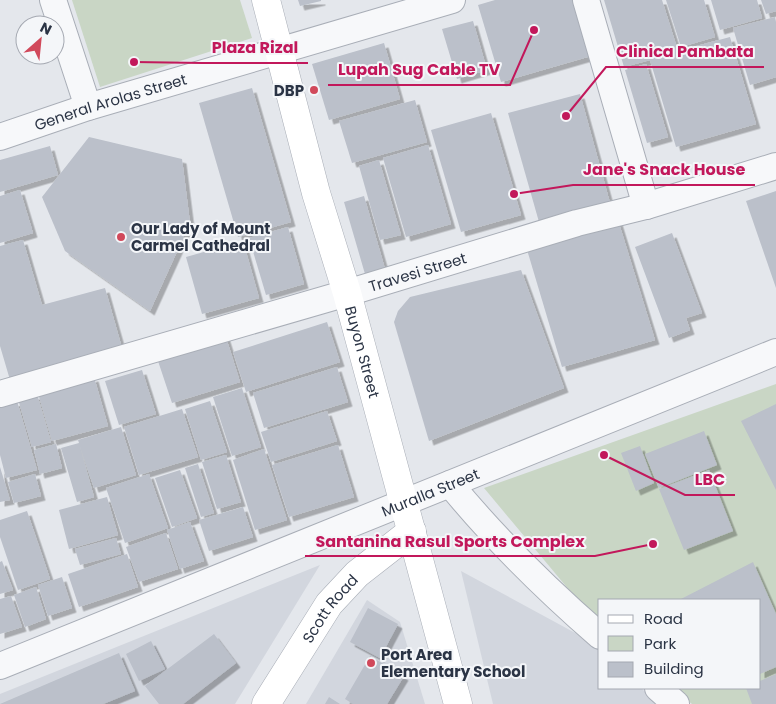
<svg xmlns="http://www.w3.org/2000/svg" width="776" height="704" viewBox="0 0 776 704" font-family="Poppins,sans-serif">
<defs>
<filter id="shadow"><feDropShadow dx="4.5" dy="4.5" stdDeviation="0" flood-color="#0004"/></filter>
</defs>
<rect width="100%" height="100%" fill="#e4e7ec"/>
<!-- built -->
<g fill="#d2d6de">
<path d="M 320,565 L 235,704 L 0,704 L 0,694 Z"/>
<path d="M 461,571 L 590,641 L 600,649 L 600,688 L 641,688 L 658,704 L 493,704 Z"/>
<path d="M 367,600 L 400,622 L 425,704 L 306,704 Z"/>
</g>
<!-- green -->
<g fill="#c9d6c5">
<path d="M 72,0 L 240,0 L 252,38 L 100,87 Z"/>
<path d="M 776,384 L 776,704 L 692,704 L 672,688 L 760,688 L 760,600 L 600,600 L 600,627 L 484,488 Z"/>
</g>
<!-- building -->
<g fill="#bbc0ca" filter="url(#shadow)">
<path d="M 298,0 L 321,0 L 321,1 L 300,6 Z"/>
<path d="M 495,0 L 574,0 L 591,56 L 501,82 L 478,5 Z"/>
<path d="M 604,0 L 662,0 L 678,51 L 730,37 L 756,124 L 676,147 L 650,60 L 624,67 Z"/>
<path d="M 666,0 L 704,0 L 715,37 L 681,47 Z"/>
<path d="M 711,0 L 757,0 L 762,18 L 720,30 Z"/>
<path d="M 761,0 L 776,0 L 776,11 L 766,14 Z"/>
<path d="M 775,17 L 776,22 L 776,77 L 750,85 L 733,28 Z"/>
<path d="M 473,21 L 487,70 L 457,79 L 442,29 Z"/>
<path d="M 384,43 L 400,99 L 329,120 L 312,64 Z"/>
<path d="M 646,64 L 668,137 L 647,143 L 625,70 Z"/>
<path d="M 252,88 L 291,222 L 238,237 L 199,103 Z"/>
<path d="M 580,94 L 610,203 L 539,222 L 508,113 Z"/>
<path d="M 415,100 L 427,142 L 352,163 L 339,121 Z"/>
<path d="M 491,113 L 521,215 L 461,232 L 431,130 Z"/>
<path d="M 89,137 L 182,159 L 190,223 L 150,311 L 65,251 L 42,197 Z"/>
<path d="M 428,145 L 451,224 L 406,237 L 383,158 Z"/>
<path d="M 50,146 L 58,175 L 0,192 L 0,160 Z"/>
<path d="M 379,160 L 401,235 L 380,240 L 359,166 Z"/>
<path d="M 20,190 L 33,233 L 0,243 L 0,196 Z"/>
<path d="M 776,191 L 776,288 L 746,201 Z"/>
<path d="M 364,196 L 385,269 L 365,274 L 344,202 Z"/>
<path d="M 617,217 L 655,340 L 562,367 L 525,243 Z"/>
<path d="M 288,227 L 304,284 L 266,295 L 249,238 Z"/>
<path d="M 672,233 L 702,313 L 686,318 L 690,330 L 669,338 L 635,247 Z"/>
<path d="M 23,240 L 42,305 L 105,288 L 122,348 L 10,380 L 0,346 L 0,246 Z"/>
<path d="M 243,241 L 259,298 L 202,314 L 186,257 Z"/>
<path d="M 521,270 L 564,388 L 429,441 L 394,322 L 398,311 L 410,297 Z"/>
<path d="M 327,322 L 340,362 L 246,392 L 233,352 Z"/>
<path d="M 224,331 L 240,382 L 172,403 L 155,352 Z"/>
<path d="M 337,367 L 348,402 L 264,428 L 253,393 Z"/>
<path d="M 142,370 L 156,414 L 119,425 L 105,381 Z"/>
<path d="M 94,377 L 108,426 L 52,441 L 38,393 Z"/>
<path d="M 242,388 L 261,447 L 232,456 L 213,397 Z"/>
<path d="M 37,394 L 51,442 L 32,447 L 18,399 Z"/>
<path d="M 17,401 L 37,470 L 6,478 L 0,455 L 0,405 Z"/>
<path d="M 210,401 L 227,452 L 201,460 L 185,409 Z"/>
<path d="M 776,404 L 776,490 L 741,421 Z"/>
<path d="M 182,409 L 198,457 L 139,475 L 124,427 Z"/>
<path d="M 327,411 L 337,441 L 271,462 L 261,432 Z"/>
<path d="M 121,427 L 136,475 L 94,488 L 80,447 L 94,497 L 77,502 L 61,448 L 79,443 L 78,440 Z"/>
<path d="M 704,431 L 717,465 L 659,488 L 645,454 Z"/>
<path d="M 56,444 L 62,468 L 40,474 L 34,450 Z"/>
<path d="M 338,445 L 354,497 L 289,517 L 272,465 Z"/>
<path d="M 640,446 L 654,483 L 636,491 L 621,453 Z"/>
<path d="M 264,449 L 287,520 L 255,530 L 233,460 Z"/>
<path d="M 226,455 L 241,502 L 217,509 L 202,462 Z"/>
<path d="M 198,464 L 214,513 L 201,517 L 185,468 Z"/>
<path d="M 0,467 L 10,500 L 0,502 Z"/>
<path d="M 180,470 L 197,518 L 172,527 L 155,478 Z"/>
<path d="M 709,470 L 733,531 L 684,550 L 659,489 Z"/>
<path d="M 35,474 L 41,496 L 14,503 L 8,482 Z"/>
<path d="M 149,474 L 168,528 L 125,543 L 106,488 Z"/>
<path d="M 107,497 L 118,535 L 69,549 L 59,510 Z"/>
<path d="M 243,507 L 253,537 L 209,551 L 199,520 Z"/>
<path d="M 27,511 L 50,579 L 18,590 L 0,537 L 0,520 Z"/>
<path d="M 190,522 L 204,561 L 180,569 L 167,530 Z"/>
<path d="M 166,533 L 178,569 L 139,582 L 126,547 Z"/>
<path d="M 116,538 L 121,554 L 80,565 L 75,549 Z"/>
<path d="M 127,554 L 138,587 L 79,607 L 68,574 Z"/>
<path d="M 2,561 L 13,590 L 0,594 L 0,562 Z"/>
<path d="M 753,562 L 776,614 L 776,667 L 760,674 L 760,600 L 679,600 Z"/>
<path d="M 62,577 L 72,608 L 48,616 L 38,585 Z"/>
<path d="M 36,587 L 46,619 L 25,627 L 14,595 Z"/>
<path d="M 11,596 L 22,627 L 0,634 L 0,599 Z"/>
<path d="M 368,608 L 398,624 L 380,658 L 350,642 Z"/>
<path d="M 214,634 L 236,663 L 183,704 L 159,704 L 145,686 Z"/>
<path d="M 151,641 L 165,669 L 139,681 L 126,654 Z"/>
<path d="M 119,653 L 135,691 L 103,704 L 0,704 Z"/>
<path d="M 370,656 L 404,676 L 387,704 L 353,704 L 345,699 Z"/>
<path d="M 776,674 L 776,704 L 752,704 L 746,688 L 760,688 L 760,681 Z"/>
<path d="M 329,697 L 340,704 L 325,704 Z"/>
</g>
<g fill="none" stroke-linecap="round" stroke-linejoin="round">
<defs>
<g id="street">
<path d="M 53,0 L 88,107"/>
<path d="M 586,0 L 646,206"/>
<path id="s1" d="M 0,137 L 88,107 L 452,0"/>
<path id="s2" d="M 0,394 L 347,293 L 577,223 L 646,206 L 776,166"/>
<path d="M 450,484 C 495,539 546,589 600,636"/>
<path id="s3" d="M 0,666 L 776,352"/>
<path d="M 658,688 L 676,704"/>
</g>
<g id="secondary">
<path id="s4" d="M 266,0 L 316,193 L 347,293 L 458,704"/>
<path id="s5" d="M 266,704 L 329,604 L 357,574 L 412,531"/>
</g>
</defs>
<!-- street casing -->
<use href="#street" stroke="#a9aeb7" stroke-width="28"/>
<!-- secondary casing -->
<use href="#secondary" stroke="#a9aeb7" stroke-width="29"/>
<!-- street -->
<use href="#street" stroke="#f7f8fa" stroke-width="26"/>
<!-- secondary -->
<use href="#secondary" stroke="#fff" stroke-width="28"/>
</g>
<!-- markers -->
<g fill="#d1495b" stroke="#f4f6f9" stroke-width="2">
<circle cx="314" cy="90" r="5"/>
<circle cx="121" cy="237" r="5"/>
<circle cx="371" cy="663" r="5"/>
</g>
<g text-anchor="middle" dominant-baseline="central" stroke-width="4" stroke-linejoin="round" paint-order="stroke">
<!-- poi labels -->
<g font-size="15" font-weight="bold" fill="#2b3445" stroke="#f4f6f9" text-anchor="start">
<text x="304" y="90" text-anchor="end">DBP</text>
<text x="131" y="228">Our Lady of Mount<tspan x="131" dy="17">Carmel Cathedral</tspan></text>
<text x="381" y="654">Port Area<tspan x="381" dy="17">Elementary School</tspan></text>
</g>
<!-- street labels -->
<g font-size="15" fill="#2b3445" stroke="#f4f6f9">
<text stroke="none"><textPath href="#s1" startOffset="116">General Arolas Street</textPath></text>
<text stroke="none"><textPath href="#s2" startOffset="435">Travesi Street</textPath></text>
<text stroke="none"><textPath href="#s4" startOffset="365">Buyon Street</textPath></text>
<text stroke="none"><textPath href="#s3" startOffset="464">Muralla Street</textPath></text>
<text stroke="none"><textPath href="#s5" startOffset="115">Scott Road</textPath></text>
</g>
</g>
<!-- callouts -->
<path fill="none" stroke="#c2185b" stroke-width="2" d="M134 62L202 63H308M566 116L606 67H764M534 30L510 85H328M514 194L573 185H755M604 455L685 495H735M653 544L595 556H305"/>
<g fill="#c2185b" stroke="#f4f6f9" stroke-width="2">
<circle cx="134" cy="62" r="5"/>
<circle cx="566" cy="116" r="5"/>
<circle cx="534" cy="30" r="5"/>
<circle cx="514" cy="194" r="5"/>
<circle cx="604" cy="455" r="5"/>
<circle cx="653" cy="544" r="5"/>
</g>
<g font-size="16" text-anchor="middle" font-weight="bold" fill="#c2185b" stroke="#f4f6f9" stroke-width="4" stroke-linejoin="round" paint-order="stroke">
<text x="255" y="53">Plaza Rizal</text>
<text x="685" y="57">Clinica Pambata</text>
<text x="419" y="75">Lupah Sug Cable TV</text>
<text x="664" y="175">Jane's Snack House</text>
<text x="710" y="485">LBC</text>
<text x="450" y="547">Santanina Rasul Sports Complex</text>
</g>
<!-- legend -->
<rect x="598" y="599" width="162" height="90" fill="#f4f6f9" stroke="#a4a8b1"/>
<rect x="608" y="615" width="25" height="8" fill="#ffffff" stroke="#a4a8b1"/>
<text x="644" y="624" font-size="15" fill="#2b3445">Road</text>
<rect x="608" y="636" width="25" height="15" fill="#c9d6c5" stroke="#a4a8b1"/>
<text x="644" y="649" font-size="15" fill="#2b3445">Park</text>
<rect x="608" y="662" width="25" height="15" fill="#bbc0ca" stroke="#a4a8b1"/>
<text x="644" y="674" font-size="15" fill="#2b3445">Building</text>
<!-- north arrow -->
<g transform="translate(40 40) rotate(27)"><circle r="24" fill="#f4f6f9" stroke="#a4a8b1"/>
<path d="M0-4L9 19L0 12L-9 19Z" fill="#d1495b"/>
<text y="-8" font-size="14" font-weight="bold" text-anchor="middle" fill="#2b3445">N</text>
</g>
</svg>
